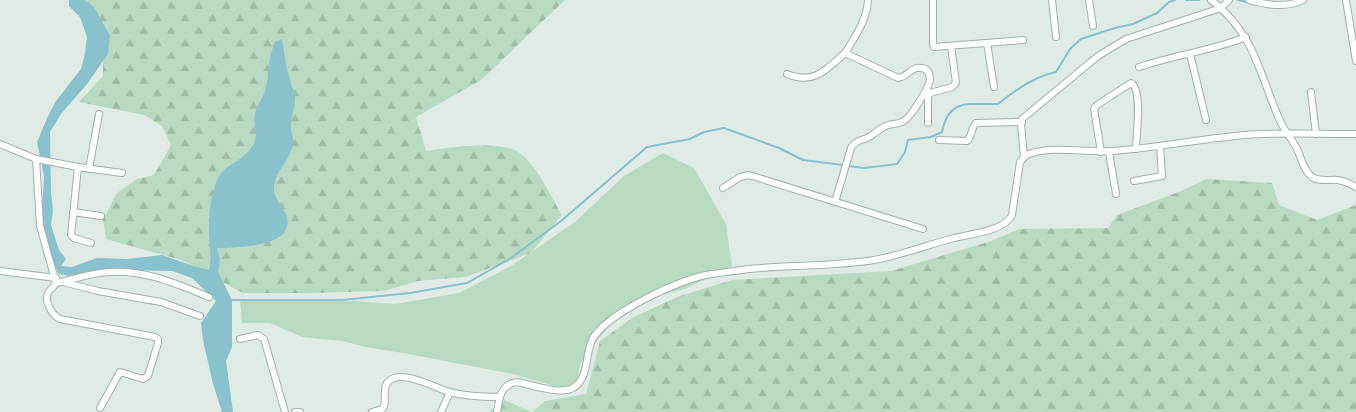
<svg xmlns="http://www.w3.org/2000/svg" width="1356" height="412" viewBox="0 0 1356 412" font-family="Karla,sans-serif">
<defs>
<pattern id="forest-firs" width="22" height="20" patternUnits="userSpaceOnUse" patternTransform="scale(1.25)"><rect width="22" height="20" fill="#b9dac2"/><path d="M5 1l3.5 6h-7zM16 11l3.5 6h-7z" fill="#9fbca7"/></pattern>
</defs>
<rect width="100%" height="100%" fill="#dfeae5"/>
<!-- green -->
<path fill="#b9dac2" d="M 663,153 L 694,168 L 726,224 L 732,266 L 685,289 L 631,303 L 598,339 L 580,364 L 576,392 L 513,374 L 403,353 L 365,347 L 343,341 L 302,337 L 270,323 L 242,323 L 240,300 L 342,300 L 395,304 L 459,293 L 511,266 L 575,222 L 624,176 Z"/>
<!-- forest -->
<g fill="url(#forest-firs)">
<path d="M 82,0 L 565,0 L 481,80 L 416,117 L 426,151 C 448,148 503,139 521,154 C 539,169 550,195 562,215 L 531,253 L 465,277 L 418,281 L 384,291 L 311,293 L 243,293 L 181,260 L 106,239 L 103,220 L 117,193 L 137,179 L 154,175 L 171,145 L 162,126 L 144,115 L 79,102 L 103,76 L 103,56 Z"/>
<path d="M 1206,179 L 1272,183 L 1279,205 L 1317,220 L 1356,205 L 1356,412 L 489,412 L 504,400 L 532,412 L 545,401 L 586,394 L 600,341 L 632,318 L 677,297 L 732,280 L 891,271 L 991,241 L 1019,229 L 1108,228 L 1117,215 L 1181,191 Z"/>
</g>
<!-- water -->
<path fill="#89c1cc" d="M 69,0 L 84,0 L 94,7 L 110,36 L 108,54 L 87,84 L 61,114 L 50,132 L 51,193 L 53,211 L 51,225 L 59,250 L 66,259 L 61,266 L 72,267 L 97,258 L 127,259 L 162,255 L 193,266 L 209,270 C 212,257 210,248 209,236 C 209,222 209,207 213,194 C 215,188 216,180 219,176 C 228,163 245,160 253,145 C 259,134 254,129 254,119 C 255,107 264,98 266,87 C 270,70 267,61 275,42 L 282,39 C 284,53 286,67 290,80 C 291,85 294,90 295,95 C 296,106 290,118 291,129 C 292,135 295,141 292,148 C 288,162 274,173 274,189 C 274,204 295,214 285,231 C 276,247 232,248 217,248 L 220,260 L 218,272 L 232,300 L 232,347 L 226,361 L 233,412 L 222,412 L 213,384 L 203,340 L 201,323 L 216,301 L 192,278 L 172,271 L 116,270 L 85,272 L 74,277 L 59,274 L 52,261 L 44,234 L 42,213 L 44,176 L 37,142 L 48,116 L 56,101 L 81,69 L 85,53 L 87,37 L 80,17 L 69,6 Z"/>
<g fill="none" stroke-linecap="round" stroke-linejoin="round">
<!-- stream -->
<g stroke="#89c1cc" stroke-width="2">
<path d="M 1186,0 L 1199,0"/>
<path d="M 1238,0 L 1248,2"/>
<path d="M 848,166 L 864,168 L 897,164 L 905,152 L 908,140 L 931,137 L 942,132 C 949,97 970,105 998,104 C 1015,90 1035,76 1056,72 L 1070,49 L 1081,39 L 1115,28 L 1133,24 L 1157,13 L 1169,2 L 1175,0"/>
<path d="M 232,300 L 342,300 L 410,293 L 467,283 L 511,258 L 561,221 L 647,147 L 690,139 L 704,132 L 724,128 L 779,148 L 803,160 L 843,165"/>
</g>
<defs>
<g id="street">
<path d="M 933,0 L 933,45 L 934,47 L 1023,40"/>
<path d="M 1052,0 L 1056,37"/>
<path d="M 1089,0 L 1093,26"/>
<path d="M 1211,0 C 1255,34 1259,73 1280,121 C 1284,130 1291,138 1296,147 C 1301,156 1303,170 1312,177 C 1319,182 1330,179 1338,180 C 1345,181 1350,184 1356,187"/>
<path d="M 1249,0 C 1266,5 1287,8 1303,0"/>
<path d="M 1346,0 L 1356,61"/>
<path d="M 987,43 L 994,87"/>
<path d="M 1190,54 L 1206,120"/>
<path d="M 1139,67 C 1174,55 1211,51 1246,37"/>
<path d="M 787,74 C 814,85 826,70 845,53"/>
<path d="M 1311,92 L 1316,134"/>
<path d="M 928,123 L 928,96 L 930,93 L 952,87 L 956,83 L 951,46"/>
<path d="M 939,140 L 967,141 C 972,137 971,128 976,123 L 1022,122"/>
<path d="M 0,144 L 36,159 L 40,226 L 56,283 C 54,287 50,289 48,293 C 44,302 52,315 60,319 L 155,337 L 158,339 L 158,343 L 148,376 L 143,379 L 120,372 L 100,408"/>
<path d="M 1101,152 L 1094,109 L 1097,105 L 1131,83 C 1143,90 1136,135 1136,149"/>
<path d="M 1109,152 L 1116,194"/>
<path d="M 1024,157 L 1021,124 L 1022,119 L 1098,56 L 1126,39 L 1221,8 L 1229,0"/>
<path d="M 36,159 L 78,167 L 122,173"/>
<path d="M 78,167 L 71,235 L 74,238 L 91,243"/>
<path d="M 89,169 L 99,114"/>
<path d="M 1134,181 L 1162,176 L 1160,146"/>
<path d="M 723,188 L 740,177 L 749,175 L 923,229"/>
<path d="M 835,202 L 851,148 C 856,140 860,141 867,138 C 873,135 878,130 884,127 C 889,123 896,125 902,122 C 911,118 928,89 930,80 C 930,74 928,69 922,68 C 911,66 908,77 898,78 L 845,53 C 855,37 867,20 868,0"/>
<path d="M 73,212 L 101,216"/>
<path d="M 0,271 L 56,278"/>
<path d="M 63,282 L 98,291 L 161,302 L 200,316"/>
<path d="M 56,283 C 74,279 91,273 109,272 C 144,269 177,284 209,297"/>
<path d="M 240,339 L 258,335 L 264,339 L 285,412"/>
<path d="M 295,412 L 300,412"/>
<path d="M 372,412 L 382,409 L 384,406 C 386,399 383,389 387,383 C 399,367 435,388 449,392 C 465,396 482,397 499,397"/>
<path d="M 441,412 L 450,392"/>
<path d="M 497,412 C 499,398 501,384 517,382 C 532,385 560,395 573,388 C 589,379 585,355 592,340 C 605,314 683,277 712,274 C 728,272 744,269 761,268 C 798,265 837,266 874,260 C 902,255 927,245 954,238 C 970,234 1005,231 1012,215 L 1020,162 C 1023,158 1026,154 1032,153 C 1057,146 1086,153 1112,151 C 1156,148 1200,139 1245,135 C 1282,132 1319,134 1356,134"/>
</g>
</defs>
<!-- street casing -->
<use href="#street" stroke="#a2b1ac" stroke-width="8"/>
<!-- street -->
<use href="#street" stroke="#fff" stroke-width="6"/>
</g>
</svg>
